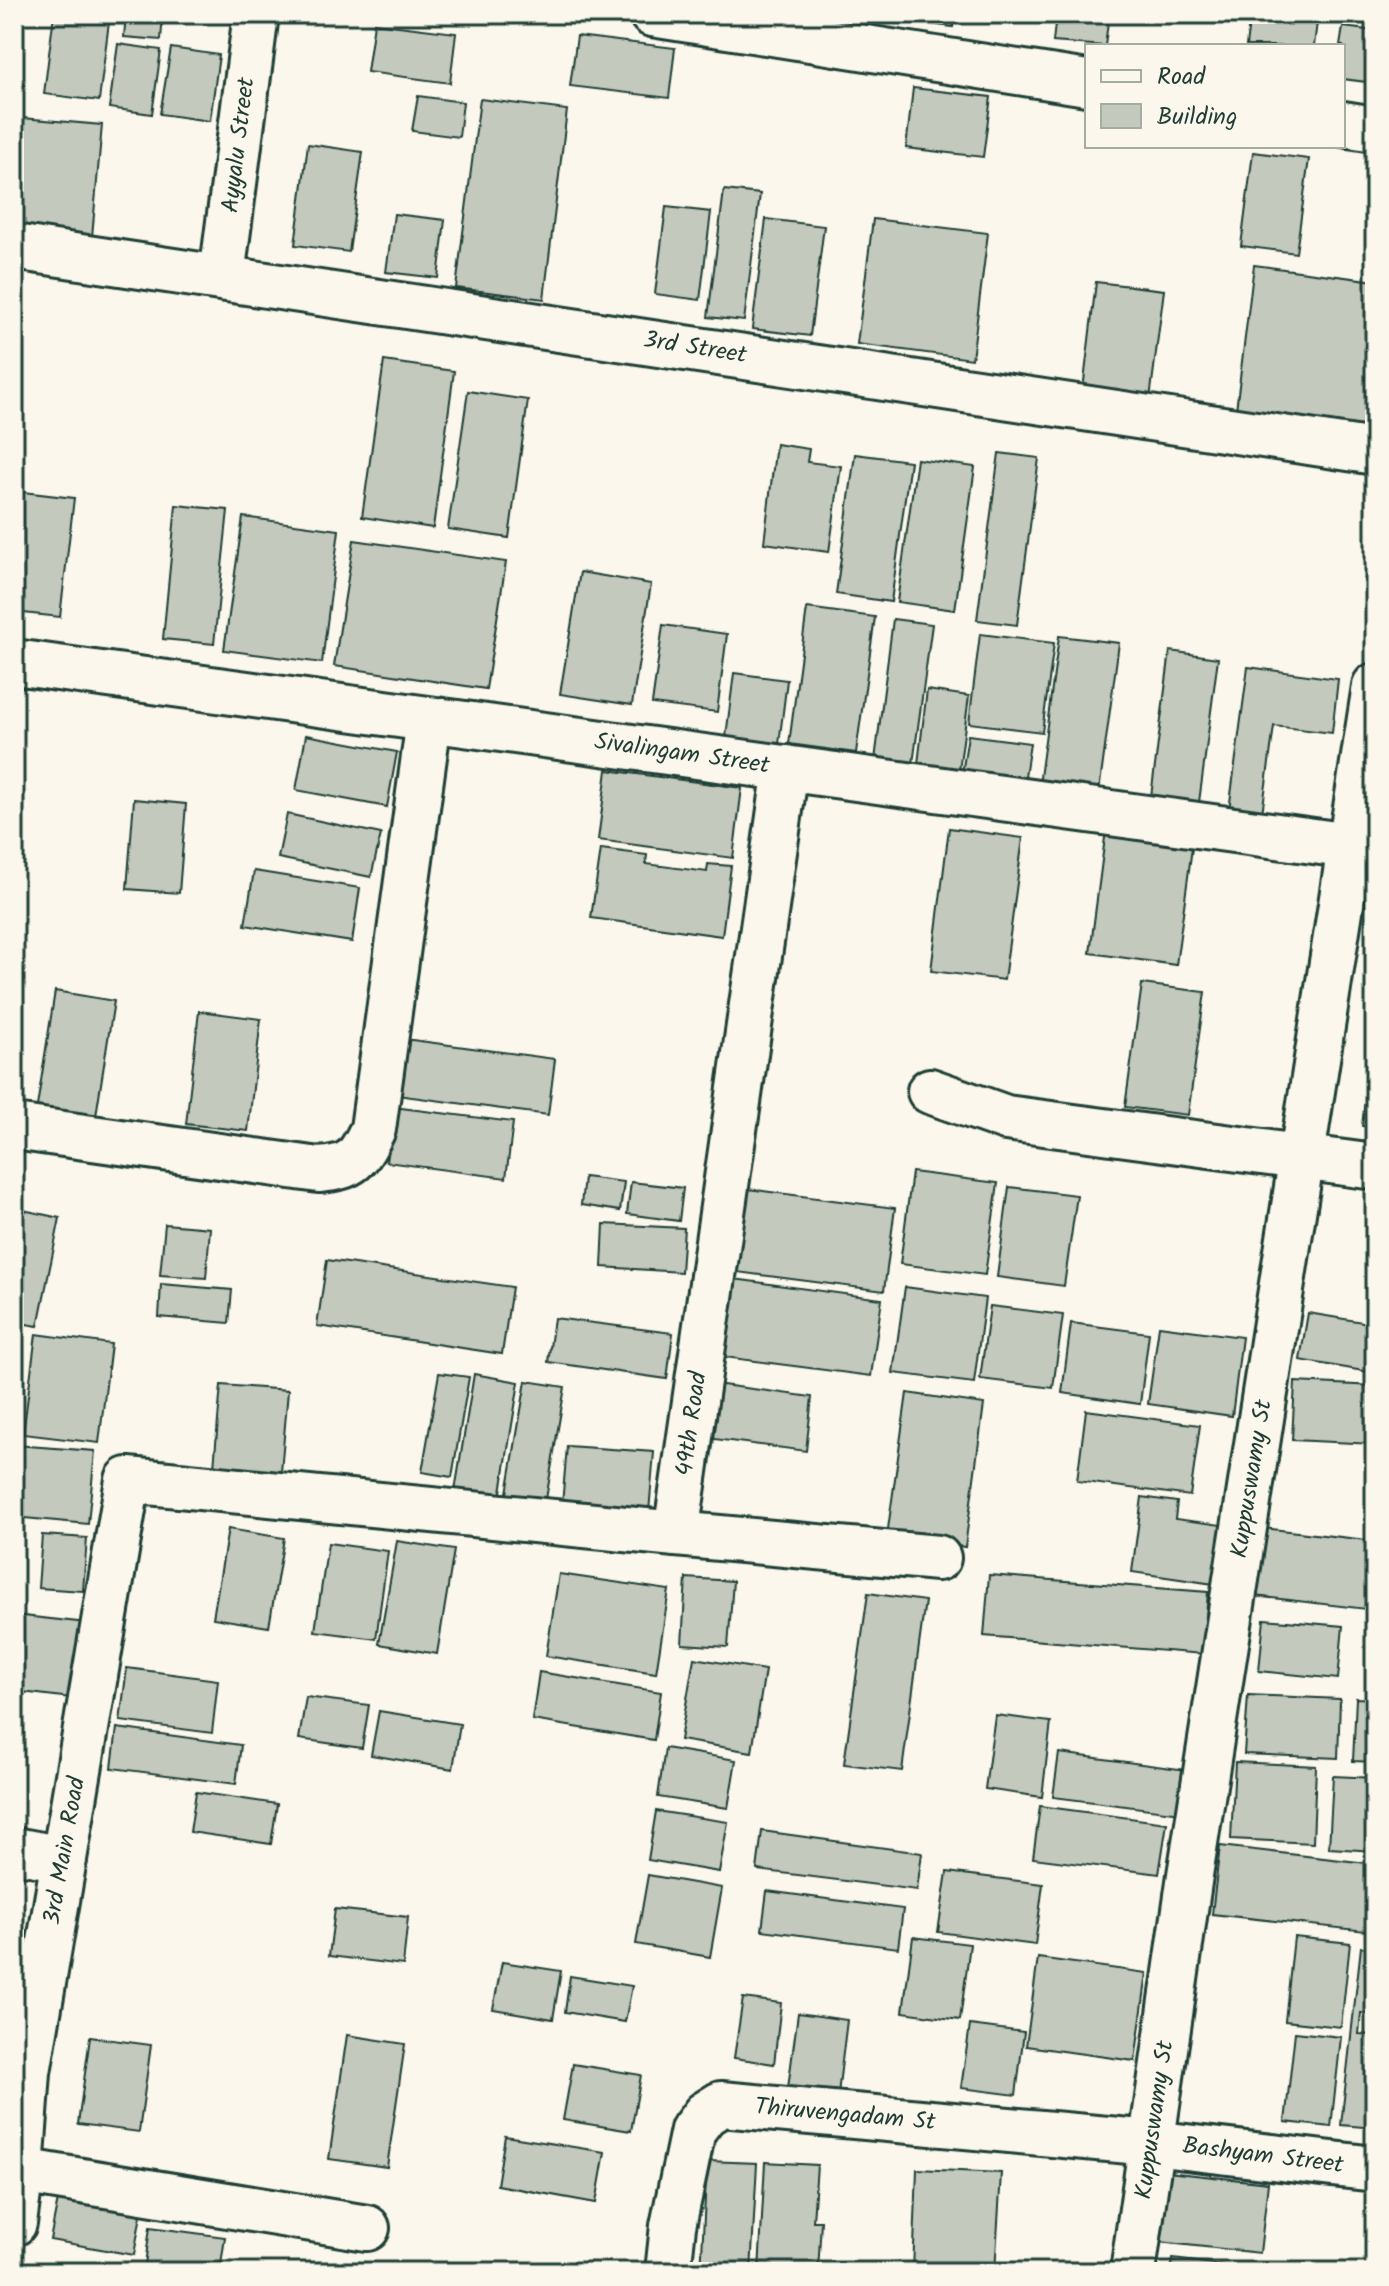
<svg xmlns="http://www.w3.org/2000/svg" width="1389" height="2286" viewBox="0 0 1389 2286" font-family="Kalam,sans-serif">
<rect width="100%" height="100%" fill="#fbf7ec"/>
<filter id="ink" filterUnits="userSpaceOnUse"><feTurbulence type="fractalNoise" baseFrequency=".0125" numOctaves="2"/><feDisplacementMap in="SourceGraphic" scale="16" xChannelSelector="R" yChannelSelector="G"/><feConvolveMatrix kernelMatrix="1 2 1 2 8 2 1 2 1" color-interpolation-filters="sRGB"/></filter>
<g filter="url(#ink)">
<!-- building -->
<g fill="#c4c9be" stroke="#1f3d34" stroke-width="2">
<path d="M 54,14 L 110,14 L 99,101 L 44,94 Z"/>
<path d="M 126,14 L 163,14 L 161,40 L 124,37 Z"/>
<path d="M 901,14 L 954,14 L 953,27 L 901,20 Z"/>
<path d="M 1056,14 L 1109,14 L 1105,46 L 1053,42 Z"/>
<path d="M 1250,14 L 1318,14 L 1314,46 L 1246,46 Z"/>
<path d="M 374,23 L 456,33 L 450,83 L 367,72 Z"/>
<path d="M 1343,27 L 1375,31 L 1375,83 L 1343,79 L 1343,46 L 1340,46 Z"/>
<path d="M 577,36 L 675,48 L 669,98 L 570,86 Z"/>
<path d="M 118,44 L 161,50 L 152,114 L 109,108 Z"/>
<path d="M 171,48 L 219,55 L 210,121 L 160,114 Z"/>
<path d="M 913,88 L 991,97 L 983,157 L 906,148 Z"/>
<path d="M 418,96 L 463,102 L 459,137 L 412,131 Z"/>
<path d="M 480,99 L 567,110 L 544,299 L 456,288 Z"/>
<path d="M 22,118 L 102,125 L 92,237 L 14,230 Z"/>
<path d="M 308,144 L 363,152 L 349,252 L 295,245 Z"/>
<path d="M 1253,152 L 1309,159 L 1296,253 L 1241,246 Z"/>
<path d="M 724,190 L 760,194 L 744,321 L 708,317 Z"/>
<path d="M 666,207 L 711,212 L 700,300 L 655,294 Z"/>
<path d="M 394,214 L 445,220 L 438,278 L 386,272 Z"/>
<path d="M 766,219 L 824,226 L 810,336 L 752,329 Z"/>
<path d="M 873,219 L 988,233 L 972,359 L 857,344 Z"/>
<path d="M 1254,265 L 1375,281 L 1375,435 L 1235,418 Z"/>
<path d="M 1096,282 L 1164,290 L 1150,399 L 1083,390 Z"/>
<path d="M 384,361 L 454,371 L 433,528 L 362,517 Z"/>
<path d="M 468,391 L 528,400 L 509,538 L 448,529 Z"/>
<path d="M 776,444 L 809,449 L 807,462 L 841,466 L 829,552 L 764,543 Z"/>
<path d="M 999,453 L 1039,458 L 1017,625 L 977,620 Z"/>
<path d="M 855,454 L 910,461 L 891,602 L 836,594 Z"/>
<path d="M 917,459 L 975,467 L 955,610 L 897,602 Z"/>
<path d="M 14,491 L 74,498 L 60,617 L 14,612 Z"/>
<path d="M 176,505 L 228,510 L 214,644 L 163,639 Z"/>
<path d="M 243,517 L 339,530 L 322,663 L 224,650 Z"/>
<path d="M 354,540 L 506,562 L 486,689 L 334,666 Z"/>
<path d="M 580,572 L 651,584 L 632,705 L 560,694 Z"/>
<path d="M 807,608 L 875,617 L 856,753 L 789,744 Z"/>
<path d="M 893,619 L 932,624 L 913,764 L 875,760 Z"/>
<path d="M 663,625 L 727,634 L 717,712 L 652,704 Z"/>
<path d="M 980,634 L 1054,643 L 1042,732 L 969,723 Z"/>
<path d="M 1059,636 L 1119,643 L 1099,792 L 1039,785 Z"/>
<path d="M 1170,651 L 1218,658 L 1198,810 L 1150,804 Z"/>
<path d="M 1248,667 L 1338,679 L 1332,733 L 1274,726 L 1262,814 L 1229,810 Z"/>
<path d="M 734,673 L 787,680 L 779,744 L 726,737 Z"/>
<path d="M 927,690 L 969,696 L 958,778 L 917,772 Z"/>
<path d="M 306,735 L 397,752 L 387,807 L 296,790 Z"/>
<path d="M 968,735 L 1030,743 L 1024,783 L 962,774 Z"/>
<path d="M 607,770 L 742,788 L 733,858 L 598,840 Z"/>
<path d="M 134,799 L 186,804 L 179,893 L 127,889 Z"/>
<path d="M 287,814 L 381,834 L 371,877 L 278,858 Z"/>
<path d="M 1107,822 L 1194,833 L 1176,965 L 1090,953 Z"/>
<path d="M 949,828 L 1023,838 L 1004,980 L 931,971 Z"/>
<path d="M 601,849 L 647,855 L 646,864 L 707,872 L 708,864 L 731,866 L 722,936 L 591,918 Z"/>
<path d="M 254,871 L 360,888 L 352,942 L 245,925 Z"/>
<path d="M 1142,984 L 1205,992 L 1188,1115 L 1125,1107 Z"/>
<path d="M 55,991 L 114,1001 L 95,1122 L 36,1113 Z"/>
<path d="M 199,1011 L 261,1019 L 248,1131 L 186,1124 Z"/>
<path d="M 397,1038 L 555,1059 L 548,1115 L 389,1094 Z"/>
<path d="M 1369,1067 L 1375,1067 L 1375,1128 L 1362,1126 Z"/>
<path d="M 393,1107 L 513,1122 L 506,1178 L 386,1162 Z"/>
<path d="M 912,1172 L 998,1183 L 985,1275 L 900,1264 Z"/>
<path d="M 584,1177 L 624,1182 L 620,1211 L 581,1205 Z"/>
<path d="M 631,1182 L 683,1188 L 679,1221 L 627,1214 Z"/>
<path d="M 1009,1187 L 1077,1195 L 1064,1286 L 997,1277 Z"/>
<path d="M 748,1189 L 895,1208 L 884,1291 L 737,1272 Z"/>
<path d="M 23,1210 L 60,1218 L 38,1326 L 14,1322 L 14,1252 Z"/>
<path d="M 165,1224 L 210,1228 L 206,1278 L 160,1275 Z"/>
<path d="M 604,1224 L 684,1228 L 681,1272 L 602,1267 Z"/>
<path d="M 327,1260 L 512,1287 L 502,1354 L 317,1326 Z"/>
<path d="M 726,1278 L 882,1299 L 871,1376 L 716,1356 Z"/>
<path d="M 161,1284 L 232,1290 L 229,1323 L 159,1317 Z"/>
<path d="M 905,1287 L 985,1298 L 974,1383 L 893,1373 Z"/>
<path d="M 990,1306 L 1063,1315 L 1053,1388 L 980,1379 Z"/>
<path d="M 1308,1313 L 1375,1324 L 1375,1373 L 1300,1360 Z"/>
<path d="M 554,1318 L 673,1333 L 667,1379 L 548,1362 Z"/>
<path d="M 1071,1323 L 1149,1333 L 1140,1404 L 1062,1393 Z"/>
<path d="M 1159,1326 L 1242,1337 L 1232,1416 L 1148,1404 Z"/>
<path d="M 36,1334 L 111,1344 L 99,1443 L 23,1434 Z"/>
<path d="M 439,1373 L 469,1377 L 452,1477 L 422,1472 Z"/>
<path d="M 474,1374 L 519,1382 L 500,1498 L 455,1491 Z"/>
<path d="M 526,1381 L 565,1387 L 545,1505 L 506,1499 Z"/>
<path d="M 1295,1382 L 1375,1386 L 1375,1444 L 1292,1440 Z"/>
<path d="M 715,1384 L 812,1397 L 806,1451 L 707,1438 Z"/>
<path d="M 221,1385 L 288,1390 L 281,1472 L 214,1467 Z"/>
<path d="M 907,1393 L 984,1404 L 965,1547 L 887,1536 Z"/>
<path d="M 1086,1410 L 1200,1425 L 1190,1496 L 1077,1481 Z"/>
<path d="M 14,1445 L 95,1451 L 88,1524 L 14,1517 Z"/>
<path d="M 567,1446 L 654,1452 L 649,1512 L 562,1505 Z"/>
<path d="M 1142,1497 L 1177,1502 L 1175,1519 L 1222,1525 L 1214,1584 L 1132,1572 Z"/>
<path d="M 1263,1528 L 1375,1541 L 1375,1610 L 1254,1596 Z"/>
<path d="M 228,1529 L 284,1538 L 269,1627 L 213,1618 Z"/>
<path d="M 42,1535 L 87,1538 L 83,1591 L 38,1588 Z"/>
<path d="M 397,1541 L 454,1550 L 437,1654 L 379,1644 Z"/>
<path d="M 328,1543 L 388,1551 L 376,1639 L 315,1631 Z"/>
<path d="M 559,1574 L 669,1590 L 656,1673 L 546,1656 Z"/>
<path d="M 989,1575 L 1208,1592 L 1203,1654 L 984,1636 Z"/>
<path d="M 686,1578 L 733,1581 L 728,1647 L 682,1644 Z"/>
<path d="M 868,1593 L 925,1601 L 902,1771 L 844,1764 Z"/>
<path d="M 14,1615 L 96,1624 L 87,1700 L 14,1691 Z"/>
<path d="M 1264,1619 L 1343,1626 L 1338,1679 L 1259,1671 Z"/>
<path d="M 694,1658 L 765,1670 L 752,1752 L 680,1740 Z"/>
<path d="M 127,1668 L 218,1680 L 212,1733 L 120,1721 Z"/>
<path d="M 539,1672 L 661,1692 L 654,1740 L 532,1720 Z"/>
<path d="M 1248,1695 L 1340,1699 L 1338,1758 L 1244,1754 Z"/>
<path d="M 306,1697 L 369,1705 L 362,1748 L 299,1739 Z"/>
<path d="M 1356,1698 L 1375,1699 L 1375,1762 L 1353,1761 Z"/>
<path d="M 379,1711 L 460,1724 L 453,1769 L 371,1755 Z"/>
<path d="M 995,1715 L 1051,1722 L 1042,1797 L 985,1789 Z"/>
<path d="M 117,1728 L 241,1745 L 236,1784 L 112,1768 Z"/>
<path d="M 665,1748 L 736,1760 L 728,1808 L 658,1797 Z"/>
<path d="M 1059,1753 L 1187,1770 L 1181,1813 L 1053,1797 Z"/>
<path d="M 1235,1762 L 1316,1766 L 1313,1843 L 1231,1839 Z"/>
<path d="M 1333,1776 L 1375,1778 L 1375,1851 L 1329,1848 Z"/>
<path d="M 196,1792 L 277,1804 L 271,1844 L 190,1832 Z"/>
<path d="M 1040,1806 L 1167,1823 L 1159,1874 L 1033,1858 Z"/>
<path d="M 656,1811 L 728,1822 L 719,1872 L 648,1860 Z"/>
<path d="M 762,1831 L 922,1853 L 917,1890 L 757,1870 Z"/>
<path d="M 1220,1846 L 1375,1864 L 1375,1932 L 1212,1914 Z"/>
<path d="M 947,1872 L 1043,1884 L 1035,1945 L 938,1932 Z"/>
<path d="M 648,1875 L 722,1888 L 710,1957 L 636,1944 Z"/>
<path d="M 767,1891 L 903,1909 L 898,1948 L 762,1930 Z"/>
<path d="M 335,1909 L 408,1917 L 403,1965 L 329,1956 Z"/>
<path d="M 913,1937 L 970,1944 L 960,2020 L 903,2012 Z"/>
<path d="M 1294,1937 L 1350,1943 L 1341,2027 L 1285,2021 Z"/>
<path d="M 1361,1947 L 1375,1949 L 1375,2015 L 1361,2013 L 1359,2034 L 1375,2035 L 1375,2128 L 1341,2125 Z"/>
<path d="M 1038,1958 L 1147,1973 L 1135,2061 L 1026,2046 Z"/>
<path d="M 502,1962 L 561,1971 L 553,2019 L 493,2009 Z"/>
<path d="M 570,1976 L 632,1986 L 625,2022 L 565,2012 Z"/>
<path d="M 743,1998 L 781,2003 L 774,2064 L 734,2058 Z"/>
<path d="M 798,2013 L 847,2020 L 838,2094 L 788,2088 Z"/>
<path d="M 970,2025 L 1024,2032 L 1016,2095 L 961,2088 Z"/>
<path d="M 1295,2032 L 1341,2037 L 1331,2127 L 1285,2122 Z"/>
<path d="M 347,2035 L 405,2044 L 387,2167 L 329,2159 Z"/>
<path d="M 90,2037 L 151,2045 L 139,2132 L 78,2124 Z"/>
<path d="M 573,2064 L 641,2075 L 631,2131 L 563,2120 Z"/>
<path d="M 505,2136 L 605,2152 L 596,2203 L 497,2185 Z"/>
<path d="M 707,2161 L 757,2163 L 751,2272 L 701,2272 Z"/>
<path d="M 765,2162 L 817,2165 L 813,2221 L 821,2221 L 818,2272 L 759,2272 Z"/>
<path d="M 917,2169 L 1001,2173 L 995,2272 L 913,2272 Z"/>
<path d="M 1167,2172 L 1268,2183 L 1260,2253 L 1159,2242 Z"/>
<path d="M 60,2189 L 143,2203 L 134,2255 L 50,2240 Z"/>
<path d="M 150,2227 L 225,2237 L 220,2272 L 144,2272 Z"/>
<path d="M 1173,2259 L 1254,2269 L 1254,2272 L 1171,2272 Z"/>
</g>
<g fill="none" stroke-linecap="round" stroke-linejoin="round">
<defs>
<g id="street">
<path d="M 652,14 L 1087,83"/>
<path d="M 1343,124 L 1375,129"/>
<path d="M 14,247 L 1375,452"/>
<path d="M 222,276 L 256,14"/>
<path d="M 14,662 L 1350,846"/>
<path d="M 930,1091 L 1006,1118 L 1375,1167"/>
<path d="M 14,1127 L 319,1170 C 353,1167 358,1160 373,1129 L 429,720"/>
<path d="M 676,1534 L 938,1558"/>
<path d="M 14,1850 L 64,1859"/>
<path d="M 21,2171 L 367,2228"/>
<path d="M 14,2223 L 21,2171 L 28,2072 L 128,1480 L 676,1534 L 786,768"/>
<path d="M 668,2272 L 673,2226 L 693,2130 L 705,2114 L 721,2104 L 1152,2143 L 1375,2169"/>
<path d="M 1133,2272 L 1190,1875 L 1375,686"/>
</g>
</defs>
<!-- street casing -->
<use href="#street" stroke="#1f3d34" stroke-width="50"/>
<!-- street -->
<use href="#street" stroke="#fbf7ec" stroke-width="44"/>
</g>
</g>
<g text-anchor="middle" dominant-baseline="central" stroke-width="6" stroke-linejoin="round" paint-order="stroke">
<!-- street labels -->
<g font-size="24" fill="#1f3d34" stroke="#fbf7ec">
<text transform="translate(239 145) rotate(-83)">Ayyalu Street</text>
<text transform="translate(695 348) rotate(9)">3rd Street</text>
<text transform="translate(682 754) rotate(8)">Sivalingam Street</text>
<text transform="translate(692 1424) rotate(-82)">49th Road</text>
<text transform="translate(1252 1479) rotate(-81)">Kuppuswamy St</text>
<text transform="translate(65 1851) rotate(-80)">3rd Main Road</text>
<text transform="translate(845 2115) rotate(5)">Thiruvengadam St</text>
<text transform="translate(1155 2120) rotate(-82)">Kuppuswamy St</text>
<text transform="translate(1263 2156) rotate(7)">Bashyam Street</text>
</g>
</g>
<!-- margin -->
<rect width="1389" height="2286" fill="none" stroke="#fbf7ec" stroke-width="48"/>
<rect x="24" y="24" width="1341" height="2238" fill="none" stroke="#1f3d34" stroke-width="3" filter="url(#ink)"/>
<!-- legend -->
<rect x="1085" y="44" width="260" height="104" fill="#fbf7ec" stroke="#a3ada2" stroke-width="2"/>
<rect x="1101" y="70" width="40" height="12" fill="#fbf7ec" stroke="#a3ada2" stroke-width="2"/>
<text x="1157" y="84" font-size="24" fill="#1f3d34">Road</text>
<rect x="1101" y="104" width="40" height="24" fill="#c4c9be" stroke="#a3ada2" stroke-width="2"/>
<text x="1157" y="124" font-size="24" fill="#1f3d34">Building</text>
</svg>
